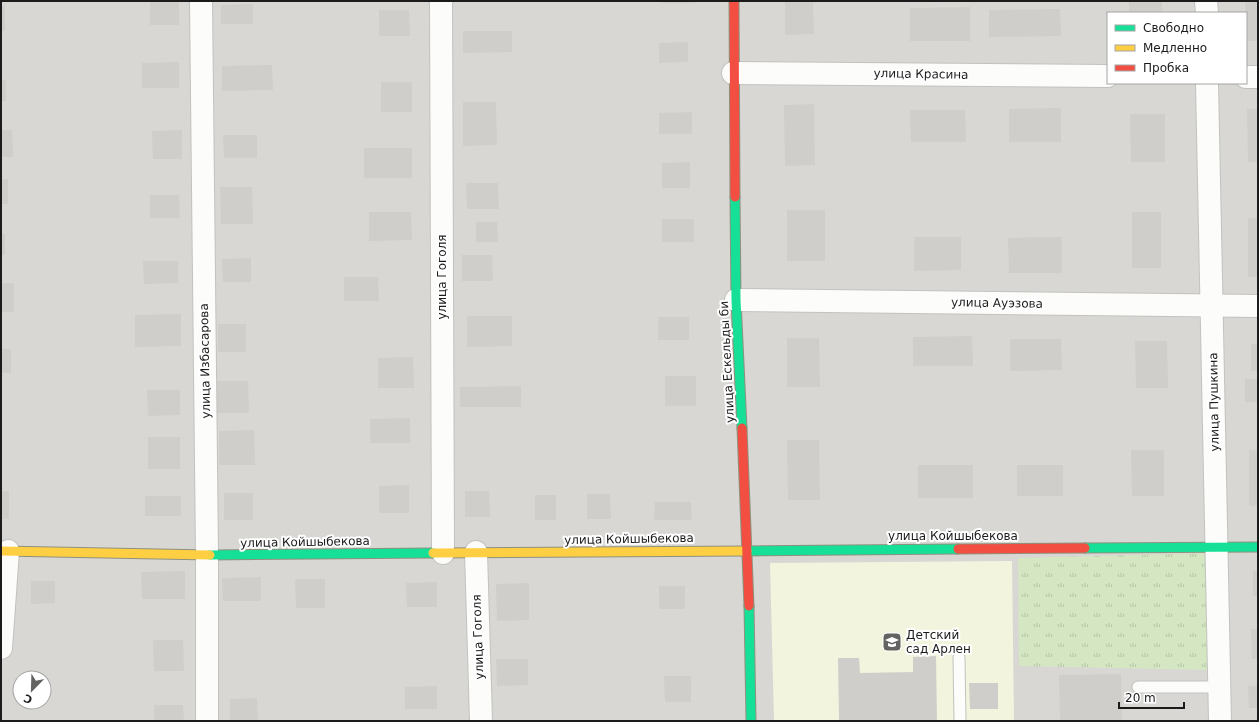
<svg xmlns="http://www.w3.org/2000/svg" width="1259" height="722" viewBox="0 0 1259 722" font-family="'DejaVu Sans',sans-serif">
<defs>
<pattern id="grass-tufts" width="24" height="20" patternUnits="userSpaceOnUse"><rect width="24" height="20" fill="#d4e6c2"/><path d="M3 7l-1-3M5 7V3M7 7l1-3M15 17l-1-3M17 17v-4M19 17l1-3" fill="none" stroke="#b5c5a6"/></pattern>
</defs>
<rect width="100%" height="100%" fill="#e9e8e3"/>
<!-- residential -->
<path fill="#d8d7d4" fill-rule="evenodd" d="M 1,1 L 1258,1 L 1258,721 L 1,721 ZM 1108,13 L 1246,13 L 1246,83 L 1108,83 ZM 20,678 L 44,678 L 44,702 L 20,702 Z"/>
<!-- education -->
<path fill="#f3f4dd" d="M 1012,561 L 1014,721 L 774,721 L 770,563 Z"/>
<!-- grass -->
<path fill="url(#grass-tufts)" d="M 1206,553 L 1209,670 L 1019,666 L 1018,558 Z"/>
<!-- building -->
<g fill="#d0ceca">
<rect x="150" y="1" width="29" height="24"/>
<rect x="662" y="1" width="33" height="2"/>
<path d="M 785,1 L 813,1 L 814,34 L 785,35 Z"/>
<rect x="1129" y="1" width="33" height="12"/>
<path d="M 1245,1 L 1258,1 L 1258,41 L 1246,41 Z"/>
<path d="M 253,4 L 253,24 L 221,24 L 221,5 Z"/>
<path d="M 5,5 L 5,31 L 1,31 L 1,6 Z"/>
<path d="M 970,7 L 970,41 L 910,41 L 910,8 Z"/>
<path d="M 1060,9 L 1061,36 L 989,37 L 989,10 Z"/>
<path d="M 379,10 L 409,10 L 410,36 L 379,36 Z"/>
<path d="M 463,31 L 512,31 L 512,52 L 463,53 Z"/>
<path d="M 688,42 L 688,62 L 659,63 L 659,43 Z"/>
<path d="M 179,62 L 179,88 L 142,88 L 142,63 Z"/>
<path d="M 272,65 L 273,90 L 222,91 L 222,66 Z"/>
<rect x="1" y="80" width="5" height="21"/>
<rect x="381" y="82" width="31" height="30"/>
<path d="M 463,102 L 496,102 L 497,145 L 463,146 Z"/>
<path d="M 814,104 L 815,165 L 785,166 L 784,105 Z"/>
<path d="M 1061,108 L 1061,142 L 1009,142 L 1009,109 Z"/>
<path d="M 1247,109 L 1258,109 L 1258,162 L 1248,162 Z"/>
<path d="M 910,110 L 965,110 L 966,142 L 911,142 Z"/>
<path d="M 692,112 L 692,134 L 659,134 L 659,113 Z"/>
<path d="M 1130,114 L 1165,114 L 1165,162 L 1131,162 Z"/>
<path d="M 1,130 L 12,130 L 13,157 L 1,157 Z"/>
<path d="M 182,130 L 182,159 L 153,159 L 152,131 Z"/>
<path d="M 223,135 L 257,135 L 257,158 L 224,158 Z"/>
<rect x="364" y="148" width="48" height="30"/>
<path d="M 690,162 L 690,188 L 662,188 L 662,163 Z"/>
<rect x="1" y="179" width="7" height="25"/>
<path d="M 466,183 L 498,183 L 499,209 L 467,209 Z"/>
<path d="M 220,187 L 252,187 L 253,224 L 221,224 Z"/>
<path d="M 150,195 L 179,195 L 180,218 L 150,218 Z"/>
<rect x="787" y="210" width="38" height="51"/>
<path d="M 369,212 L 411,212 L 412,240 L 369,241 Z"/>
<rect x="1132" y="212" width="29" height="56"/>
<rect x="1248" y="218" width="10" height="59"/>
<rect x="662" y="219" width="32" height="23"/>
<path d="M 476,222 L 497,222 L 498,242 L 476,242 Z"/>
<rect x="1" y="234" width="4" height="21"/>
<path d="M 914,237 L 961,237 L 961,270 L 914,271 Z"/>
<path d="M 1062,237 L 1062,273 L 1009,273 L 1008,238 Z"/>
<path d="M 462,255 L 492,255 L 493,281 L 462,281 Z"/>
<path d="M 251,258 L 251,282 L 223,282 L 222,259 Z"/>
<path d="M 143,261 L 178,261 L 178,283 L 144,284 Z"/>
<path d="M 344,277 L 378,277 L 379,301 L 344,301 Z"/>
<rect x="1" y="283" width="13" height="29"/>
<path d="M 181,314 L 181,346 L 135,347 L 135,315 Z"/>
<path d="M 467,316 L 512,316 L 512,346 L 467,347 Z"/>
<rect x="658" y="317" width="31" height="23"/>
<rect x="218" y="324" width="28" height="28"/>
<path d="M 972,336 L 973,366 L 913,366 L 913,337 Z"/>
<path d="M 787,338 L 819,338 L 820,387 L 787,387 Z"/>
<path d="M 1010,339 L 1061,339 L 1062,370 L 1010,371 Z"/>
<path d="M 1135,341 L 1167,341 L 1168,388 L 1136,388 Z"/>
<rect x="1251" y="344" width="7" height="27"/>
<rect x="1" y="349" width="10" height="24"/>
<path d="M 413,357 L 414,388 L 378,388 L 378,358 Z"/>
<rect x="665" y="376" width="31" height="30"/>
<rect x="1245" y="379" width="13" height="23"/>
<path d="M 216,381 L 248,381 L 249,413 L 217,413 Z"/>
<path d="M 521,386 L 521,407 L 460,407 L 460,387 Z"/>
<path d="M 147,390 L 180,390 L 180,415 L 148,416 Z"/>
<path d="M 410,418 L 410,443 L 370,443 L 370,419 Z"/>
<path d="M 254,430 L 255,465 L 219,465 L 219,431 Z"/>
<rect x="148" y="437" width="32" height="32"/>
<path d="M 787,440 L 819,440 L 820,500 L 788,500 Z"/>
<path d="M 1131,450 L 1164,450 L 1164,496 L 1132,496 Z"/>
<rect x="1249" y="450" width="9" height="56"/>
<rect x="918" y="465" width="55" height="33"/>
<rect x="1017" y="465" width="46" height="31"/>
<path d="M 409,485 L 409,513 L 379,513 L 379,486 Z"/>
<rect x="1" y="491" width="8" height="28"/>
<path d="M 465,491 L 489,491 L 490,517 L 465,517 Z"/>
<rect x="224" y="493" width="29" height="27"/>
<path d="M 587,494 L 610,494 L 611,519 L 587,519 Z"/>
<rect x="535" y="495" width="21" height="25"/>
<rect x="145" y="496" width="36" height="20"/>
<path d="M 655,502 L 691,502 L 692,520 L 654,520 Z"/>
<path d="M 185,571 L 185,599 L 142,599 L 141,572 Z"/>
<rect x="1253" y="571" width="5" height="25"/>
<path d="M 261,577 L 261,601 L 223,601 L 222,578 Z"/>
<path d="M 295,579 L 325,579 L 325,608 L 296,608 Z"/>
<path d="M 31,581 L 55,581 L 55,603 L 31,604 Z"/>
<path d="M 437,582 L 437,607 L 407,607 L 406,583 Z"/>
<path d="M 529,583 L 529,620 L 497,621 L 496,584 Z"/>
<rect x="659" y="586" width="26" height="23"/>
<path d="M 1251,629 L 1258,629 L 1258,659 L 1252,659 Z"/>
<path d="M 153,640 L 183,640 L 184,671 L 154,671 Z"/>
<path d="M 936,656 L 937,721 L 839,721 L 838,658 L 859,658 L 860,673 L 913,672 L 913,657 Z"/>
<path d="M 496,659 L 528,659 L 528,685 L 497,686 Z"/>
<path d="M 1121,674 L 1122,721 L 1060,721 L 1059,675 Z"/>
<path d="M 664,676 L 691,676 L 691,702 L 665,702 Z"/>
<path d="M 969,683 L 998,683 L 998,709 L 970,709 Z"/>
<path d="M 1258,685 L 1258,708 L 1249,708 L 1248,686 Z"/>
<path d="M 437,686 L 437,709 L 405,709 L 405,687 Z"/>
<path d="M 257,698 L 258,721 L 230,721 L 230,699 Z"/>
<path d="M 154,705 L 183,705 L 184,721 L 154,721 Z"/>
</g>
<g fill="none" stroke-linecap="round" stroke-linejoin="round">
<defs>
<g id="lane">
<path d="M 959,658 L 960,721"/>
<path d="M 1138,687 L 1219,687"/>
</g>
<g id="street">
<path d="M 201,1 L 207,555 L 207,721"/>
<path d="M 441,1 L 443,553"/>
<path d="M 1206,1 L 1207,13"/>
<path d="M 733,73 L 1108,76"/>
<path d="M 1246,77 L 1258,77"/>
<path d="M 1207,83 L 1220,721"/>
<path d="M 736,300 L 1258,306"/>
<path d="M 476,552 L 481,721"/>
<path d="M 1,648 L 8,551"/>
</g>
<g id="fast">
<path d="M 735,197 L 736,300 L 742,428"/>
<path d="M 1085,548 L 1258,547"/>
<path d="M 747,551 L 958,549"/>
<path d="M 210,555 L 433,553"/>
<path d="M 749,606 L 751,721"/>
</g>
<g id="slow">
<path d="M 1,551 L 210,555"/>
<path d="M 433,553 L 747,551"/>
</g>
<g id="jam">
<path d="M 734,1 L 735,197"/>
<path d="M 742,428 L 749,606"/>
<path d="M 958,549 L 1085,548"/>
</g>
</defs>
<!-- lane casing -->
<use href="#lane" stroke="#c2c2bf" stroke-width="13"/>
<!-- street casing -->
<use href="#street" stroke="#c2c2bf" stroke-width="24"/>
<!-- fast casing -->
<use href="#fast" stroke="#8f917d" stroke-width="11"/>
<!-- slow casing -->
<use href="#slow" stroke="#8f917d" stroke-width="11"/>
<!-- jam casing -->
<use href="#jam" stroke="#8f917d" stroke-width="11"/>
<!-- lane -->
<use href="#lane" stroke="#fcfcfb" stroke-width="11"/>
<!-- street -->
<use href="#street" stroke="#fcfcfb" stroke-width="22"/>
<!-- fast -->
<use href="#fast" stroke="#16e098" stroke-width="9"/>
<!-- slow -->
<use href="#slow" stroke="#ffcf43" stroke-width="9"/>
<!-- jam -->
<use href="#jam" stroke="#f24e42" stroke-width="9"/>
</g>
<!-- icons -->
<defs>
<symbol id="school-square" viewBox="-11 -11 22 22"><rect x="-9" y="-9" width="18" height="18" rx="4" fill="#636361" stroke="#fff"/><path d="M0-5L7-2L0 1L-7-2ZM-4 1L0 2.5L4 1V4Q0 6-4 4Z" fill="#fff"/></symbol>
</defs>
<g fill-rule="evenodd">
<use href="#school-square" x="881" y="631" width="22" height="22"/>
</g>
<g text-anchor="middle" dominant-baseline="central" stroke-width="4" stroke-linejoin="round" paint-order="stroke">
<!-- street labels -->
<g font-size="12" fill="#1b1b1b" stroke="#fff">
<text transform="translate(921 74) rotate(1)">улица Красина</text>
<text transform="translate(442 277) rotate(-90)">улица Гоголя</text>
<text transform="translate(997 303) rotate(1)">улица Ауэзова</text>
<text transform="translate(205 361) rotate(-91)">улица Избасарова</text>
<text transform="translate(727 362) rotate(-93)">улица Ескельды би</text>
<text transform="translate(1214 402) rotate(-91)">улица Пушкина</text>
<text x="953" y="536">улица Койшыбекова</text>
<text transform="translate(629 539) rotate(-1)">улица Койшыбекова</text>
<text transform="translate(305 542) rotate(-1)">улица Койшыбекова</text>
<text transform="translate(478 637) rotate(-92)">улица Гоголя</text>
</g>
<!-- poi labels -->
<g font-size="12" fill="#1b1b1b" stroke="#fff" text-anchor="start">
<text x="906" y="635">Детский<tspan x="906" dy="14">сад Арлен</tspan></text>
</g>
</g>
<!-- border -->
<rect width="1259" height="722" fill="none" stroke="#1b1b1b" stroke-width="4"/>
<!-- legend -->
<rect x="1107" y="12" width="140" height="72" fill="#ffffff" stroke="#a4a4a4"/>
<rect x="1115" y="25" width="20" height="6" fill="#16e098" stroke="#a4a4a4"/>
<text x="1143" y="32" font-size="12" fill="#1b1b1b">Свободно</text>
<rect x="1115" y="45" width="20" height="6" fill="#ffcf43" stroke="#a4a4a4"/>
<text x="1143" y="52" font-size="12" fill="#1b1b1b">Медленно</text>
<rect x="1115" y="65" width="20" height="6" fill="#f24e42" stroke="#a4a4a4"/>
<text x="1143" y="72" font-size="12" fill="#1b1b1b">Пробка</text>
<!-- north arrow -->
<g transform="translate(32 690) rotate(203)"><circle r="19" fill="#ffffff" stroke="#a4a4a4"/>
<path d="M0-3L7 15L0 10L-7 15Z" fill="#636361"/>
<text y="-6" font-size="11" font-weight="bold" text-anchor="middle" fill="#1b1b1b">С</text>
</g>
<!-- scale -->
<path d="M1119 702v6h65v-6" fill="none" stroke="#1b1b1b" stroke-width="2"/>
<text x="1125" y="702" font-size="12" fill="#1b1b1b" stroke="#ffffff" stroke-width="3" paint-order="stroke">20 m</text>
</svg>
